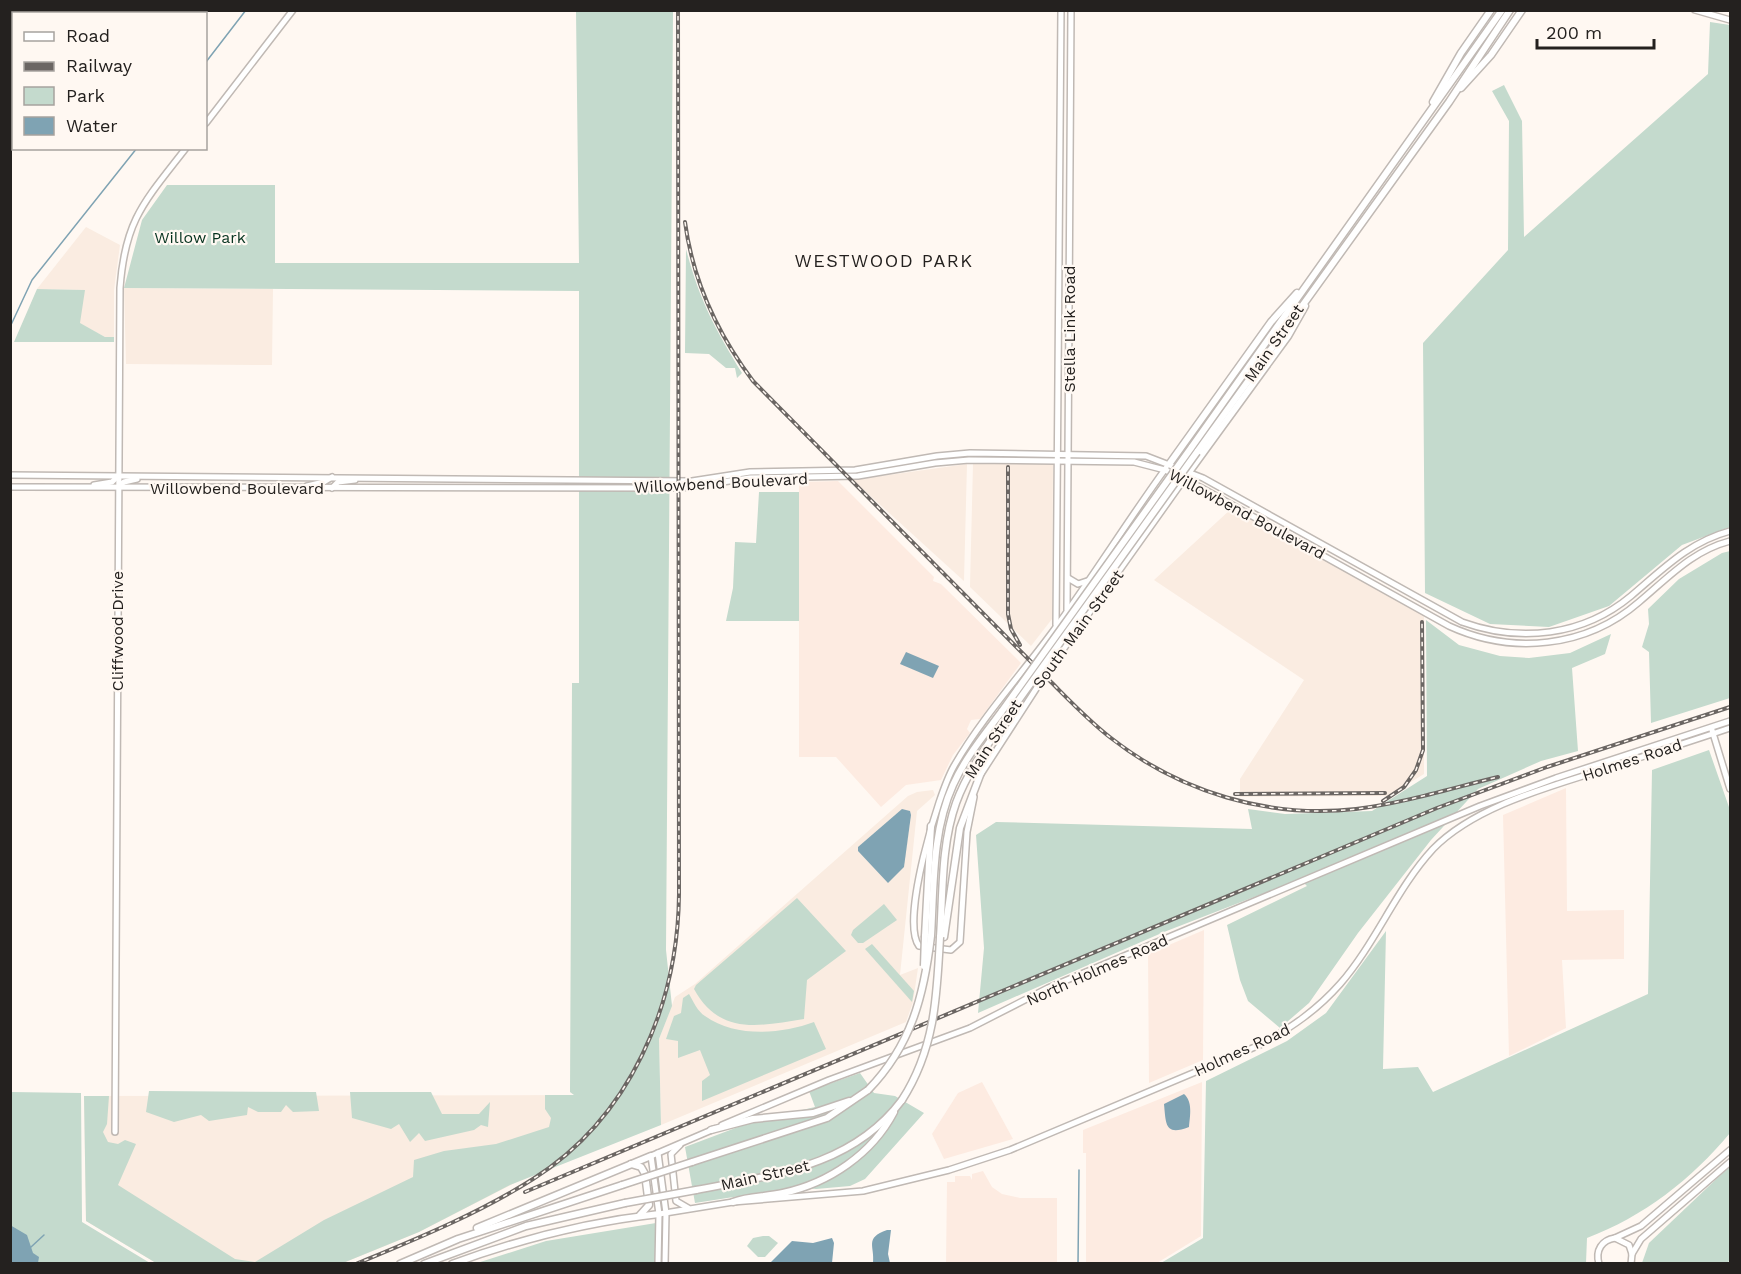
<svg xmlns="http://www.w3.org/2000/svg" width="1741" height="1274" viewBox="0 0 1741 1274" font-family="'Work Sans',sans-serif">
<rect width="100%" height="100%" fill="#fff8f2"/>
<!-- built -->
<g fill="#faece1">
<path d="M 86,227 L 120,245 L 114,290 L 114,337 L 105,337 L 79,323 L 84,290 L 37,289 Z"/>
<path d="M 124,288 L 273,289 L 272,365 L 126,364 Z"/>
<path d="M 973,463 L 1053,464 L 1052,619 L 1031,646 L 970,587 Z"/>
<path d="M 967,464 L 964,581 L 853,480 Z"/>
<path d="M 1231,509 L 1424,614 L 1424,774 L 1388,796 L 1240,797 L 1240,779 L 1304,680 L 1154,580 Z"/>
<path d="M 933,790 L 935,795 L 917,811 L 900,975 L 918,968 L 913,1002 L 906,1022 L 661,1125 L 659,1039 L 675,997 L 695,984 L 908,796 L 917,792 Z"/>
<path d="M 575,1095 L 558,1154 L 511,1185 L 419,1232 L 343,1263 L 156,1263 L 86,1221 L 84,1096 Z"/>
</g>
<!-- industrial -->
<g fill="#fdebe1">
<path d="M 838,481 L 934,577 L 933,581 L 941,584 L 1021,663 L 980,719 L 971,720 L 967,729 L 970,733 L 953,755 L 941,780 L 906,785 L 881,807 L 836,757 L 799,757 L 799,482 Z"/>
<path d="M 1566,788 L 1567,911 L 1624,910 L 1624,959 L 1562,960 L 1566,1028 L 1509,1056 L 1503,815 Z"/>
<path d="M 1204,930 L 1203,1060 L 1149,1083 L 1148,954 Z"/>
<path d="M 982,1082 L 1013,1139 L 944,1159 L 932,1134 L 958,1093 Z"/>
<path d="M 1202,1082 L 1201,1236 L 1157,1263 L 1086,1263 L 1086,1153 L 1083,1153 L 1083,1130 Z"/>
<path d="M 983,1171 L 992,1187 L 1002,1194 L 1020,1198 L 1057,1198 L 1057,1263 L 946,1264 L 947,1182 L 955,1182 L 955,1176 L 970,1176 L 972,1180 L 972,1174 Z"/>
</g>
<!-- green -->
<g fill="#c4dacd">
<path d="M 576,11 L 673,11 L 666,950 L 672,1006 L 659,1039 L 661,1125 L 510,1185 L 419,1232 L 343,1263 L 156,1263 L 86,1221 L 84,1096 L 109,1096 L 107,1124 L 103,1132 L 108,1142 L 118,1144 L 125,1140 L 136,1144 L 118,1185 L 235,1259 L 255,1262 L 324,1220 L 413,1177 L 414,1160 L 444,1151 L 496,1144 L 549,1127 L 551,1118 L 545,1109 L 545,1095 L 574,1095 L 570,1092 L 572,683 L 579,683 L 579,291 L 124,288 L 142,220 L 167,185 L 275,185 L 275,263 L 579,263 Z"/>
<path d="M 1710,22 L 1730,25 L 1730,527 L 1682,545 L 1609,606 L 1549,627 L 1490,624 L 1425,593 L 1423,343 L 1508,250 L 1509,121 L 1492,91 L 1504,85 L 1522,121 L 1524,237 L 1708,74 Z"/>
<path d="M 686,249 C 699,299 715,329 742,373 L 737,378 L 735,368 L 726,368 L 709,354 L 685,353 Z"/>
<path d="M 37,289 L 85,290 L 80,323 L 105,337 L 114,337 L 114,342 L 14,342 Z"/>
<path d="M 759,492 L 799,492 L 799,621 L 726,621 L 733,588 L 735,542 L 756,543 Z"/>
<path d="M 1730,551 L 1730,698 L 1651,723 L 1649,652 L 1642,647 L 1649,624 L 1648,609 L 1679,579 L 1722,553 Z"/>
<path d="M 1426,620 L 1459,645 L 1500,656 L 1529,658 L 1570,653 L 1611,634 L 1605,654 L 1572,668 L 1578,751 L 1541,761 L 1478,789 L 1431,840 L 1358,933 L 1309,1003 L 1280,1028 L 1248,1001 L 1240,980 L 1227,925 L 1307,886 L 1300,879 L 1164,932 L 978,1013 L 984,948 L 976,835 L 996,822 L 1252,829 L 1248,809 L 1285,814 L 1372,811 L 1427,776 Z"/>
<path d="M 1709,750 L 1730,810 L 1730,1133 C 1692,1179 1643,1217 1587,1238 L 1586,1263 L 1161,1263 L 1203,1238 L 1206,1081 L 1287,1041 L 1326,1013 L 1386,931 L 1383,1069 L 1418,1067 L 1433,1092 L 1648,994 L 1652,770 Z"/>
<path d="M 797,898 L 846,951 L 807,980 L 804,1019 C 759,1026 720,1036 694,989 L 696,985 Z"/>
<path d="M 884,904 L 897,920 L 863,943 L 858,943 L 851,935 L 853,930 Z"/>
<path d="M 872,944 L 914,991 L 912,1002 L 865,949 Z"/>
<path d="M 689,994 C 693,1001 698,1012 705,1016 C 736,1038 781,1034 814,1022 L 826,1049 L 702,1101 L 702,1081 L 710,1075 L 700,1050 L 678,1058 L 678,1041 L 666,1039 L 674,1016 L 681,1013 L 683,998 Z"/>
<path d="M 860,1073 L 874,1093 L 895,1096 L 924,1113 L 865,1179 L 850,1186 L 816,1189 L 797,1187 L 695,1203 L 685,1147 L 754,1121 L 815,1107 L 809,1091 Z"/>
<path d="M 149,1091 L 316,1092 L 319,1111 L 293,1112 L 286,1105 L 281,1112 L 258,1112 L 248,1107 L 247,1115 L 209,1121 L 201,1115 L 174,1122 L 146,1112 Z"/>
<path d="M 11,1092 L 81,1093 L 82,1222 L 150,1263 L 11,1264 Z"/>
<path d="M 350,1092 L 431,1092 L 442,1114 L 479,1114 L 490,1102 L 488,1127 L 481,1125 L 474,1130 L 425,1141 L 419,1133 L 410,1142 L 399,1124 L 391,1129 L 352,1118 Z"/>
<path d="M 1730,1166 L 1730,1261 L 1723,1264 L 1642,1263 L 1649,1243 Z"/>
<path d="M 656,1223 L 656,1263 L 474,1264 L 546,1241 Z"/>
<path d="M 763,1236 L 769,1236 L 778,1243 L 765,1257 L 758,1257 L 747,1246 L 753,1238 Z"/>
</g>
<!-- water -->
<g fill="#7fa3b3">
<path d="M 906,652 L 939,666 L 933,678 L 900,664 Z"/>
<path d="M 902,809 L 910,811 L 911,815 L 904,867 L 888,883 L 858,851 L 858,847 Z"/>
<path d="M 1184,1094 C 1193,1102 1190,1116 1189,1127 C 1165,1136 1166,1125 1164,1104 Z"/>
<path d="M 10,1225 L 27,1235 L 33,1253 L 39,1257 L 38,1263 L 11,1263 Z"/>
<path d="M 887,1230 L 891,1230 L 888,1254 L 890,1263 L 873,1263 C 875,1246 864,1238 887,1230 Z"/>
<path d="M 832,1238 L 834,1243 L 832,1263 L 770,1263 L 792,1241 L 813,1243 Z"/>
</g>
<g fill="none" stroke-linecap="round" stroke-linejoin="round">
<!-- stream -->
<g stroke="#7fa3b3" stroke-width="1.5">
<path d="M 206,62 L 246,10"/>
<path d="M 10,327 L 32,280 L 137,148"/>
<path d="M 31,1247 L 44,1235"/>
<path d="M 1078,1264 L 1079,1170"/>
</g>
<defs>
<g id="secondary">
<path d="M 1695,10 L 1730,20"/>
<path d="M 206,123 L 293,10"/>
<path d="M 10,475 L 692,481 L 750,472 L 855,470 L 937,456 L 970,453 L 1146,456 L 1203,478 L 1462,622 C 1520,643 1583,636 1631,596 C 1663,569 1689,542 1730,531"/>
<path d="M 94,485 L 112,482 L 118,476"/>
<path d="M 119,486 L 124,482 L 137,479"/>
<path d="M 307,486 L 324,482 L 332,477"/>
<path d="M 10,487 L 681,488 L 750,478 L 858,476 L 935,463 L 969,460 L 1134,462 L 1165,470 L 1200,487 L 1449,626 C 1512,655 1586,648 1639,602 C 1669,577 1692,551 1730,541"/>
<path d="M 332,488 L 338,482 L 355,480"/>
<path d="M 1068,578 L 1078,584 L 1087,581"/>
<path d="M 1067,610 L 1071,10"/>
<path d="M 1056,625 L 1061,10"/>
<path d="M 1712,730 L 1730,789"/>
<path d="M 981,774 L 1045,675 L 1185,478"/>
<path d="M 974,797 L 967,832 L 960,942 L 951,950 L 919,946 C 900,921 938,794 954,766 C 981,719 1019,677 1051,634 C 1091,580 1126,523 1166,468"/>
<path d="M 722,1125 L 829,1080 L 970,1028 L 1048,988 L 1480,806 L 1556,778 L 1730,721"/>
<path d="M 115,1132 L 120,288 C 125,219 145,201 186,148"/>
<path d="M 680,1145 L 671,1154 L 676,1201 L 688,1208"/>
<path d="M 658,1153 L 666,1213 L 665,1264"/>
<path d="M 659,1214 L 733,1202 L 863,1191 L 949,1170 L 1010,1150 L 1262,1044 C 1292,1027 1317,1010 1340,984 C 1376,943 1396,889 1433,849 C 1475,806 1549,787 1605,769 C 1647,755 1689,742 1730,728"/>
<path d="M 1615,1238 L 1641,1226 L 1730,1150"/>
<path d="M 1632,1254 L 1641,1239 L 1730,1162"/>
<path d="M 658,1264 L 659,1214 L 651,1156 L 714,1129"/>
<path d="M 1599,1264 C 1595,1250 1602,1240 1615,1238 L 1629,1245 L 1632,1254 L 1631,1264"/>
</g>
<g id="highway">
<path d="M 1461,88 L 1491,55 L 1522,10"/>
<path d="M 1433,102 L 1461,53 L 1491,10"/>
<path d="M 1191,448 L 1502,10"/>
<path d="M 1197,452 L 1449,102 L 1510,10"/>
<path d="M 1170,463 L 1271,322 L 1297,293"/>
<path d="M 1189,472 L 1288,336 L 1305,306"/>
<path d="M 925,936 L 931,826"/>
<path d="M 931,936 C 934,886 932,831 953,785 C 965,758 985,734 1002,711"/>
<path d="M 940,937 C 943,893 941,845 956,803 C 968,770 989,743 1008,715"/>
<path d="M 944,937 L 960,828 L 982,770"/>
<path d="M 711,1130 L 753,1119 L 813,1113 L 849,1101"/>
<path d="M 692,1162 L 827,1118 L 868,1090"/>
<path d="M 631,1164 L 641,1167 L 645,1174 L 649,1205 L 640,1215"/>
<path d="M 696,1190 C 772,1175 852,1167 902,1100"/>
<path d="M 733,1202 C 749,1196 766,1197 783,1193 C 829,1183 872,1154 894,1112"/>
<path d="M 477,1228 L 651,1156"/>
<path d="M 400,1264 L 458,1239 L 622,1185"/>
<path d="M 424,1264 L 526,1226 L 625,1203"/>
<path d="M 452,1264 C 520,1239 587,1222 659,1214"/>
</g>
</defs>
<!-- secondary casing -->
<use href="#secondary" stroke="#c0b9b4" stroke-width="8"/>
<!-- highway casing -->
<use href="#highway" stroke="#c0b9b4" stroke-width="9"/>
<!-- secondary -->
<use href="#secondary" stroke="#fff" stroke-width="5"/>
<!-- highway -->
<use href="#highway" stroke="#fff" stroke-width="6"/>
<defs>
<g id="rail">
<path d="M 685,222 C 693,282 717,333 753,381 L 1051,682 C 1071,702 1090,722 1111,738 C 1180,792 1269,819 1356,809 C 1404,803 1452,788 1498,777"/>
<path d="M 1008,467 L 1008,614 L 1011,629 L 1020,645"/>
<path d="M 1235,794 L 1385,793"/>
<path d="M 1383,801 L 1404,787 L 1416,770 L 1423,750 L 1422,622"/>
<path d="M 525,1192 L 1437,808 L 1547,767 L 1730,707"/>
<path d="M 356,1264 C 416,1239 478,1214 533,1179 C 630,1118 678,1005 679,894 L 678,10"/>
</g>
</defs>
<!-- rail casing -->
<use href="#rail" stroke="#6b6663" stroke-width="4"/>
<!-- rail -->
<use href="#rail" stroke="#fff8f2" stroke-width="1.5" stroke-dasharray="4.5" stroke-linecap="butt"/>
<defs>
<g id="highway-bridge">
<path d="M 1002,711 L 1191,448"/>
<path d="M 1008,715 L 1197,452"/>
<path d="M 924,966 L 925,936"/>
<path d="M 868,1090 C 911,1046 924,996 931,936"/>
<path d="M 902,1100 C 935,1049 937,996 940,937"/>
<path d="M 622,1185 L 692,1162"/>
<path d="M 625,1203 L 696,1190"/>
</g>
</defs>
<!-- highway-bridge casing -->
<use href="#highway-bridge" stroke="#c0b9b4" stroke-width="9" stroke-linecap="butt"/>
<!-- highway-bridge -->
<use href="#highway-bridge" stroke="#fff" stroke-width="6"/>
</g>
<g text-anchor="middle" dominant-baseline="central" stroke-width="4.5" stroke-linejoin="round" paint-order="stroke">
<!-- park labels -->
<g font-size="16" fill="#06331f" stroke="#fff8f2">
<text x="200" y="237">Willow Park</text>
</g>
<!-- street labels -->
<g font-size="16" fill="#24211f" stroke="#fff8f2">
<text transform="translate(1069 329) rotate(-90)">Stella Link Road</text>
<text transform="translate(1274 343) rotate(-55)">Main Street</text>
<text transform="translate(721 483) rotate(-3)">Willowbend Boulevard</text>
<text x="237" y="488">Willowbend Boulevard</text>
<text transform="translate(1247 514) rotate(28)">Willowbend Boulevard</text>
<text transform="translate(1078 629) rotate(-54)">South Main Street</text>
<text transform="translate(117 631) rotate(-90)">Cliffwood Drive</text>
<text transform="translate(993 739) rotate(-57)">Main Street</text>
<text transform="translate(1632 760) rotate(-18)">Holmes Road</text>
<text transform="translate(1097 970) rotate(-24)">North Holmes Road</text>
<text transform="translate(1242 1050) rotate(-25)">Holmes Road</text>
<text transform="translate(765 1175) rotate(-13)">Main Street</text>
</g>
<!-- neighbourhood labels -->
<g font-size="18" letter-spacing="1.5" fill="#24211f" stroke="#fff8f2">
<text x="884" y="260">WESTWOOD PARK</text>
</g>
</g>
<!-- border -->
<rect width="1741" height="1274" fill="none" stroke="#24211f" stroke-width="24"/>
<!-- legend -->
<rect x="12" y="12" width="195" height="138" fill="#fff8f2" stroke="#a7a29e" stroke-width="1.5"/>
<rect x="24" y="32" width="30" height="9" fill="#ffffff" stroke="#a7a29e" stroke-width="1.5"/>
<text x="66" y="42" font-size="18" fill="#24211f">Road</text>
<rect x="24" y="62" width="30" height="9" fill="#6b6663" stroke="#a7a29e" stroke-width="1.5"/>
<text x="66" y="72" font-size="18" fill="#24211f">Railway</text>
<rect x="24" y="87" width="30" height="18" fill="#c4dacd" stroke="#a7a29e" stroke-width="1.5"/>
<text x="66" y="102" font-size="18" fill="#24211f">Park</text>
<rect x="24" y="117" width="30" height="18" fill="#7fa3b3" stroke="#a7a29e" stroke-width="1.5"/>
<text x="66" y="132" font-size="18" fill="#24211f">Water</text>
<!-- scale -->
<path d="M1537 39v9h117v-9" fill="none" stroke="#24211f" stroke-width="3"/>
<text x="1546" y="39" font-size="18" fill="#24211f" stroke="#fff8f2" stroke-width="4.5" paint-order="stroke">200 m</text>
</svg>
